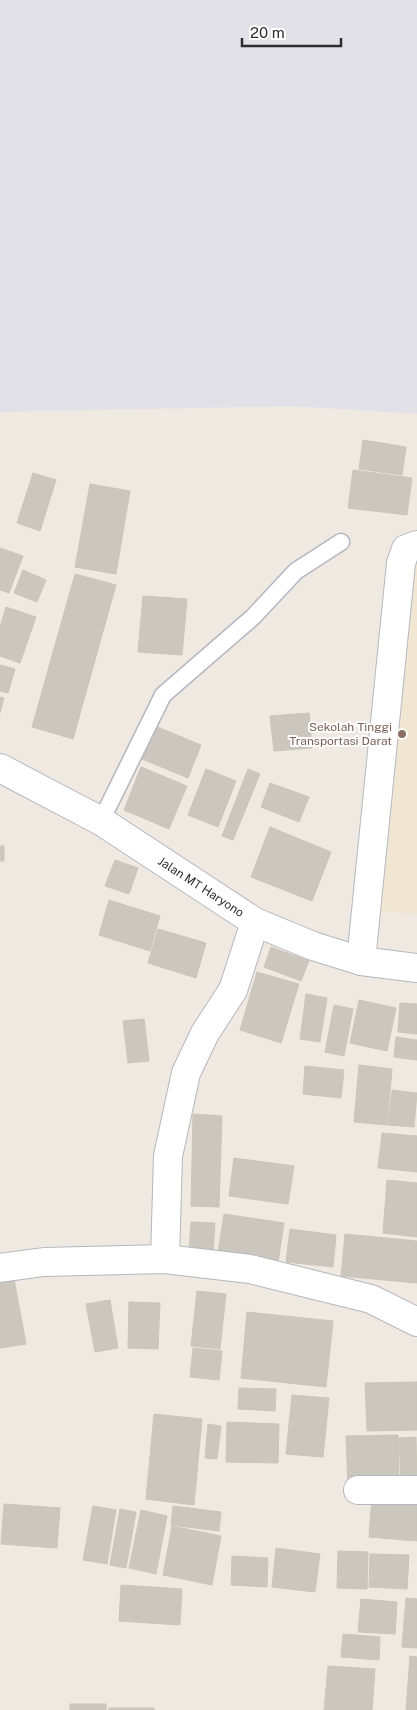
<svg xmlns="http://www.w3.org/2000/svg" width="417" height="1710" viewBox="0 0 417 1710" font-family="'Public Sans',sans-serif">
<rect width="100%" height="100%" fill="#efe9e1"/>
<!-- industrial -->
<path fill="#e3e1e8" d="M 0,0 L 417,0 L 417,414 L 290,406 L 0,412 Z"/>
<!-- education -->
<path fill="#f0e6d1" d="M 417,548 L 417,914 L 369,909 L 405,559 Z"/>
<!-- building -->
<g fill="#cbc7bf" stroke="#cbc5ba">
<path d="M 363,440 L 406,447 L 402,475 L 359,469 Z"/>
<path d="M 353,470 L 412,478 L 407,515 L 348,508 Z"/>
<path d="M 33,473 L 56,480 L 40,531 L 17,523 Z"/>
<path d="M 90,484 L 130,491 L 116,574 L 75,567 Z"/>
<path d="M 0,548 L 23,556 L 9,593 L 0,590 Z"/>
<path d="M 23,570 L 46,580 L 37,602 L 14,593 Z"/>
<path d="M 75,574 L 116,585 L 73,739 L 32,727 Z"/>
<path d="M 143,596 L 187,599 L 182,655 L 138,652 Z"/>
<path d="M 6,607 L 36,617 L 20,663 L 0,656 L 0,627 Z"/>
<path d="M 0,665 L 15,669 L 8,693 L 0,691 Z"/>
<path d="M 0,697 L 4,698 L 0,713 Z"/>
<path d="M 309,713 L 312,748 L 274,751 L 270,716 Z"/>
<path d="M 155,726 L 201,745 L 188,778 L 142,759 Z"/>
<path d="M 141,767 L 187,786 L 169,829 L 124,810 Z"/>
<path d="M 206,769 L 236,781 L 218,827 L 188,815 Z"/>
<path d="M 248,769 L 260,774 L 233,840 L 222,836 Z"/>
<path d="M 270,783 L 309,797 L 299,822 L 261,807 Z"/>
<path d="M 270,827 L 331,852 L 312,901 L 251,877 Z"/>
<rect x="0" y="846" width="4" height="15"/>
<path d="M 115,860 L 138,868 L 129,894 L 105,886 Z"/>
<path d="M 109,900 L 160,916 L 150,951 L 99,935 Z"/>
<path d="M 158,929 L 206,943 L 196,978 L 148,963 Z"/>
<path d="M 271,947 L 309,961 L 301,981 L 264,967 Z"/>
<path d="M 257,972 L 299,984 L 281,1043 L 240,1030 Z"/>
<path d="M 306,994 L 327,998 L 320,1042 L 300,1039 Z"/>
<path d="M 359,1000 L 396,1008 L 387,1051 L 350,1043 Z"/>
<path d="M 400,1003 L 417,1004 L 417,1034 L 398,1032 Z"/>
<path d="M 334,1005 L 353,1009 L 344,1056 L 325,1052 Z"/>
<path d="M 144,1019 L 149,1061 L 128,1063 L 123,1021 Z"/>
<path d="M 396,1037 L 417,1040 L 417,1060 L 394,1057 Z"/>
<path d="M 359,1065 L 392,1069 L 387,1125 L 354,1122 Z"/>
<path d="M 305,1066 L 344,1070 L 341,1098 L 303,1094 Z"/>
<path d="M 392,1090 L 417,1093 L 414,1127 L 388,1125 Z"/>
<path d="M 193,1114 L 222,1116 L 219,1207 L 191,1206 Z"/>
<path d="M 382,1133 L 417,1136 L 417,1172 L 378,1168 Z"/>
<path d="M 234,1158 L 294,1166 L 288,1204 L 229,1196 Z"/>
<path d="M 387,1180 L 417,1183 L 417,1237 L 383,1233 Z"/>
<path d="M 224,1214 L 284,1223 L 278,1262 L 218,1253 Z"/>
<path d="M 191,1222 L 215,1223 L 213,1252 L 189,1251 Z"/>
<path d="M 290,1229 L 336,1235 L 333,1267 L 286,1262 Z"/>
<path d="M 345,1234 L 417,1241 L 417,1283 L 341,1276 Z"/>
<path d="M 14,1279 L 26,1344 L 0,1348 L 0,1281 Z"/>
<path d="M 197,1291 L 226,1294 L 220,1349 L 191,1346 Z"/>
<path d="M 110,1300 L 118,1348 L 95,1352 L 86,1304 Z"/>
<path d="M 129,1302 L 160,1303 L 158,1349 L 128,1348 Z"/>
<path d="M 247,1312 L 333,1321 L 326,1387 L 241,1378 Z"/>
<path d="M 193,1348 L 222,1351 L 219,1380 L 190,1377 Z"/>
<path d="M 417,1382 L 417,1430 L 367,1431 L 365,1383 Z"/>
<path d="M 239,1388 L 276,1389 L 275,1411 L 238,1409 Z"/>
<path d="M 292,1395 L 329,1398 L 323,1457 L 286,1454 Z"/>
<path d="M 154,1414 L 202,1419 L 194,1505 L 146,1499 Z"/>
<path d="M 227,1422 L 279,1424 L 278,1463 L 226,1462 Z"/>
<path d="M 208,1424 L 221,1426 L 217,1459 L 205,1458 Z"/>
<path d="M 398,1435 L 399,1485 L 348,1486 L 346,1436 Z"/>
<path d="M 416,1437 L 417,1485 L 401,1485 L 399,1438 Z"/>
<path d="M 372,1496 L 417,1499 L 417,1541 L 369,1537 Z"/>
<path d="M 4,1504 L 60,1508 L 57,1548 L 1,1544 Z"/>
<path d="M 93,1506 L 116,1510 L 107,1564 L 83,1560 Z"/>
<path d="M 173,1506 L 221,1512 L 219,1531 L 171,1525 Z"/>
<path d="M 120,1509 L 136,1512 L 126,1568 L 110,1565 Z"/>
<path d="M 141,1510 L 167,1516 L 156,1574 L 129,1568 Z"/>
<path d="M 172,1526 L 221,1536 L 212,1585 L 163,1575 Z"/>
<path d="M 276,1548 L 320,1554 L 315,1592 L 272,1587 Z"/>
<path d="M 338,1551 L 368,1552 L 367,1589 L 337,1588 Z"/>
<path d="M 370,1554 L 409,1555 L 407,1589 L 369,1587 Z"/>
<path d="M 232,1556 L 268,1558 L 267,1587 L 231,1585 Z"/>
<path d="M 121,1585 L 182,1589 L 180,1625 L 119,1621 Z"/>
<path d="M 406,1598 L 417,1599 L 417,1648 L 402,1647 Z"/>
<path d="M 361,1599 L 397,1602 L 395,1634 L 358,1632 Z"/>
<path d="M 343,1634 L 380,1637 L 379,1660 L 341,1657 Z"/>
<path d="M 410,1656 L 417,1657 L 417,1710 L 406,1710 Z"/>
<path d="M 328,1666 L 375,1669 L 372,1710 L 324,1710 Z"/>
<rect x="70" y="1704" width="36" height="6"/>
<rect x="109" y="1708" width="45" height="2"/>
</g>
<g fill="none" stroke-linecap="round" stroke-linejoin="round">
<defs>
<path id="lane" d="M 101,821 L 163,695 L 253,617 L 296,571 L 341,542"/>
<g id="street">
<path d="M 361,961 L 401,563 L 406,549 L 417,545"/>
<path d="M 165,1259 L 168,1156 L 186,1073 L 205,1033 L 233,990 L 255,922"/>
<path d="M 0,1268 L 44,1262 L 165,1259 L 250,1269 L 371,1299 L 417,1322"/>
<path d="M 358,1490 L 417,1490"/>
</g>
<path id="secondary" d="M 0,768 L 101,821 L 255,922 L 313,946 L 361,961 L 417,968"/>
</defs>
<!-- lane casing -->
<use href="#lane" stroke="#b4b7c1" stroke-width="19"/>
<!-- street casing -->
<use href="#street" stroke="#b4b7c1" stroke-width="30"/>
<!-- secondary casing -->
<use href="#secondary" stroke="#b4b7c1" stroke-width="30"/>
<!-- lane -->
<use href="#lane" stroke="#fff" stroke-width="16"/>
<!-- street -->
<use href="#street" stroke="#fff" stroke-width="28"/>
<!-- secondary -->
<use href="#secondary" stroke="#fff" stroke-width="28"/>
</g>
<!-- markers -->
<circle fill="#8d6e63" stroke="#fff" stroke-width="2" cx="402" cy="734" r="5"/>
<g text-anchor="middle" dominant-baseline="central" stroke-width="4" stroke-linejoin="round" paint-order="stroke">
<!-- education labels -->
<g font-size="12" fill="#785e54" stroke="#fff" text-anchor="end">
<text x="392" y="727">Sekolah Tinggi<tspan x="392" dy="14">Transportasi Darat</tspan></text>
</g>
<!-- street labels -->
<g font-size="12" fill="#2e2e2e" stroke="#fff">
<text transform="translate(201 887) rotate(33)">Jalan MT Haryono</text>
</g>
</g>
<!-- scale -->
<path d="M242 38v8h99v-8" fill="none" stroke="#2e2e2e" stroke-width="2.5"/>
<text x="250" y="38" font-size="15" fill="#2e2e2e" stroke="#ffffff" stroke-width="4" paint-order="stroke">20 m</text>
</svg>
